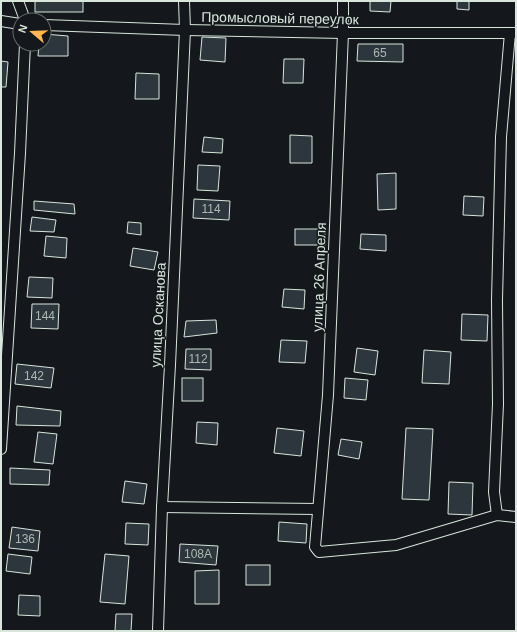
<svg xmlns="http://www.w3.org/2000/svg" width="517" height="632" viewBox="0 0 517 632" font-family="Arial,sans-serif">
<rect width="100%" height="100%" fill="#14181c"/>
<!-- building -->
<g fill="#2c363c" stroke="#d8e6dc">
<rect x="35" y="1" width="48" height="11"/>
<path d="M 370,1 L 391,1 L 390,12 L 370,11 Z"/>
<path d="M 457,1 L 469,1 L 469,10 L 457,9 Z"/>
<path d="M 44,34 L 68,36 L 68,56 L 38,56 L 39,44 L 44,44 Z"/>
<path d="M 202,37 L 226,38 L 225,62 L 200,60 Z"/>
<path d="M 358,44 L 403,44 L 403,62 L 357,61 Z"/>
<path d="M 284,59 L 304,59 L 303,83 L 283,83 Z"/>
<path d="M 1,61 L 8,62 L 6,87 L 1,87 Z"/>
<path d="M 136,73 L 159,74 L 159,99 L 135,99 Z"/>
<path d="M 290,135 L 312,136 L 312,163 L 290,163 Z"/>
<path d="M 204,137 L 223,139 L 222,153 L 202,152 Z"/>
<path d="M 198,165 L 220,166 L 218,191 L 197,190 Z"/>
<path d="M 396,173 L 396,209 L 378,210 L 377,174 Z"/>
<path d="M 464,196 L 484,197 L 483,216 L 463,215 Z"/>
<path d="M 194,199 L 230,201 L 229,220 L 193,218 Z"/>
<path d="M 34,201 L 74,204 L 75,214 L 34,210 Z"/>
<path d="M 32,217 L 56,220 L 54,232 L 30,231 Z"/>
<path d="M 128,222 L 141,223 L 141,235 L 127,233 Z"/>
<rect x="295" y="229" width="30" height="16"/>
<path d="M 361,234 L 386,235 L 386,251 L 360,249 Z"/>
<path d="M 46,236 L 67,238 L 66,258 L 44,256 Z"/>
<path d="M 133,248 L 158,252 L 154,270 L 130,266 Z"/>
<path d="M 29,277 L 53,278 L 52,298 L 27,297 Z"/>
<path d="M 284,289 L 305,290 L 304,309 L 282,307 Z"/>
<path d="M 32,304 L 59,304 L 58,329 L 31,328 Z"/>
<path d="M 462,314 L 488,315 L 487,341 L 461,340 Z"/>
<path d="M 216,320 L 217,333 L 184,337 L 186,321 Z"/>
<path d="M 281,340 L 307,341 L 305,363 L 279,362 Z"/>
<path d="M 357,348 L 378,351 L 375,375 L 354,372 Z"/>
<path d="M 186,349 L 211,349 L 211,370 L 185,369 Z"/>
<path d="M 424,350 L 451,352 L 449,384 L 422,383 Z"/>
<path d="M 17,364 L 54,368 L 51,388 L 15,384 Z"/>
<rect x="182" y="378" width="21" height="23"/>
<path d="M 345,378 L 368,380 L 366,400 L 344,398 Z"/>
<path d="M 17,406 L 61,411 L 60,426 L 16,425 Z"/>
<path d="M 197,422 L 218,423 L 217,445 L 196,443 Z"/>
<path d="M 277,428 L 304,431 L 301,456 L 274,453 Z"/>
<path d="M 406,428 L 433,429 L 429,500 L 402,499 Z"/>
<path d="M 38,432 L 57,434 L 53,464 L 34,462 Z"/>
<path d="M 341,439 L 362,442 L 359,459 L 338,455 Z"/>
<path d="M 10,468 L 50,470 L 49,485 L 10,484 Z"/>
<path d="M 125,481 L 147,484 L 144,504 L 122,502 Z"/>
<path d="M 449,482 L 473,483 L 472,515 L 448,514 Z"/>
<path d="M 279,522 L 307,524 L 306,543 L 278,541 Z"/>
<path d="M 126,523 L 149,524 L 148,545 L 125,544 Z"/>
<path d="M 12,527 L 40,531 L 38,551 L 9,548 Z"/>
<path d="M 180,544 L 218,546 L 216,565 L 179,562 Z"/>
<path d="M 8,554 L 32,557 L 30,574 L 6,571 Z"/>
<path d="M 105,554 L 129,556 L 125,604 L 100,602 Z"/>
<rect x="246" y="565" width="24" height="20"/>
<path d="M 219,570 L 219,604 L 195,604 L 195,571 Z"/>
<path d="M 19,595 L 40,596 L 40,616 L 18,615 Z"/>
<path d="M 116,614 L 132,614 L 131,631 L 115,631 Z"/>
</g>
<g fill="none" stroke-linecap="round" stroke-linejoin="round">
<defs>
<g id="minor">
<path d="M 18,1 L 25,20"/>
<path d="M 343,1 L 343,33 L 328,395 L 315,547 L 319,552 L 396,545 L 497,515 L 516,517"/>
<path d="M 1,21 L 20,24"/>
<path d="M 44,25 L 185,30 L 343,33 L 516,33"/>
<path d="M 1,449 L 20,153 L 25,44"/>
<path d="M 162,507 L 318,509"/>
<path d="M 497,515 L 494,492 L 498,404 L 497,300 L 501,137 L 510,33"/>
<path d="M 158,631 L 162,507 L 170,365 L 185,30 L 184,1"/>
</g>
</defs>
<!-- minor casing -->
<use href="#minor" stroke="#d8e6dc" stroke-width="12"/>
<!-- minor -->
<use href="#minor" stroke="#14181c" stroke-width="10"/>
</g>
<g text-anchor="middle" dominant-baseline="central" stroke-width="3" stroke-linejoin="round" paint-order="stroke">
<!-- number labels -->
<g font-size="12" fill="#adbab4">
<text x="380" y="53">65</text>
<text x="211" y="209">114</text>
<text x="45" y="316">144</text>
<text x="198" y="359">112</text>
<text x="34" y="376">142</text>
<text x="25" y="539">136</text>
<text x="198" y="554">108А</text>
</g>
<!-- street labels -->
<g font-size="14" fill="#d8e6dc" stroke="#14181c">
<text transform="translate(280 18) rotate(1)">Промысловый переулок</text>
<text transform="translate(319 277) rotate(-88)">улица 26 Апреля</text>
<text transform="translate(158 315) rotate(-87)">улица Осканова</text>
</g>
</g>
<!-- border -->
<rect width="517" height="632" fill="none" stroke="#d8e6dc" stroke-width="4"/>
<!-- north arrow -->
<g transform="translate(32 32) rotate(289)"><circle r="19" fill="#14181c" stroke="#626a69"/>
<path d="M0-3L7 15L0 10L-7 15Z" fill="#ffb74d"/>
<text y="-6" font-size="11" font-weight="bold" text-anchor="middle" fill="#d8e6dc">N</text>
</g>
</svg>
